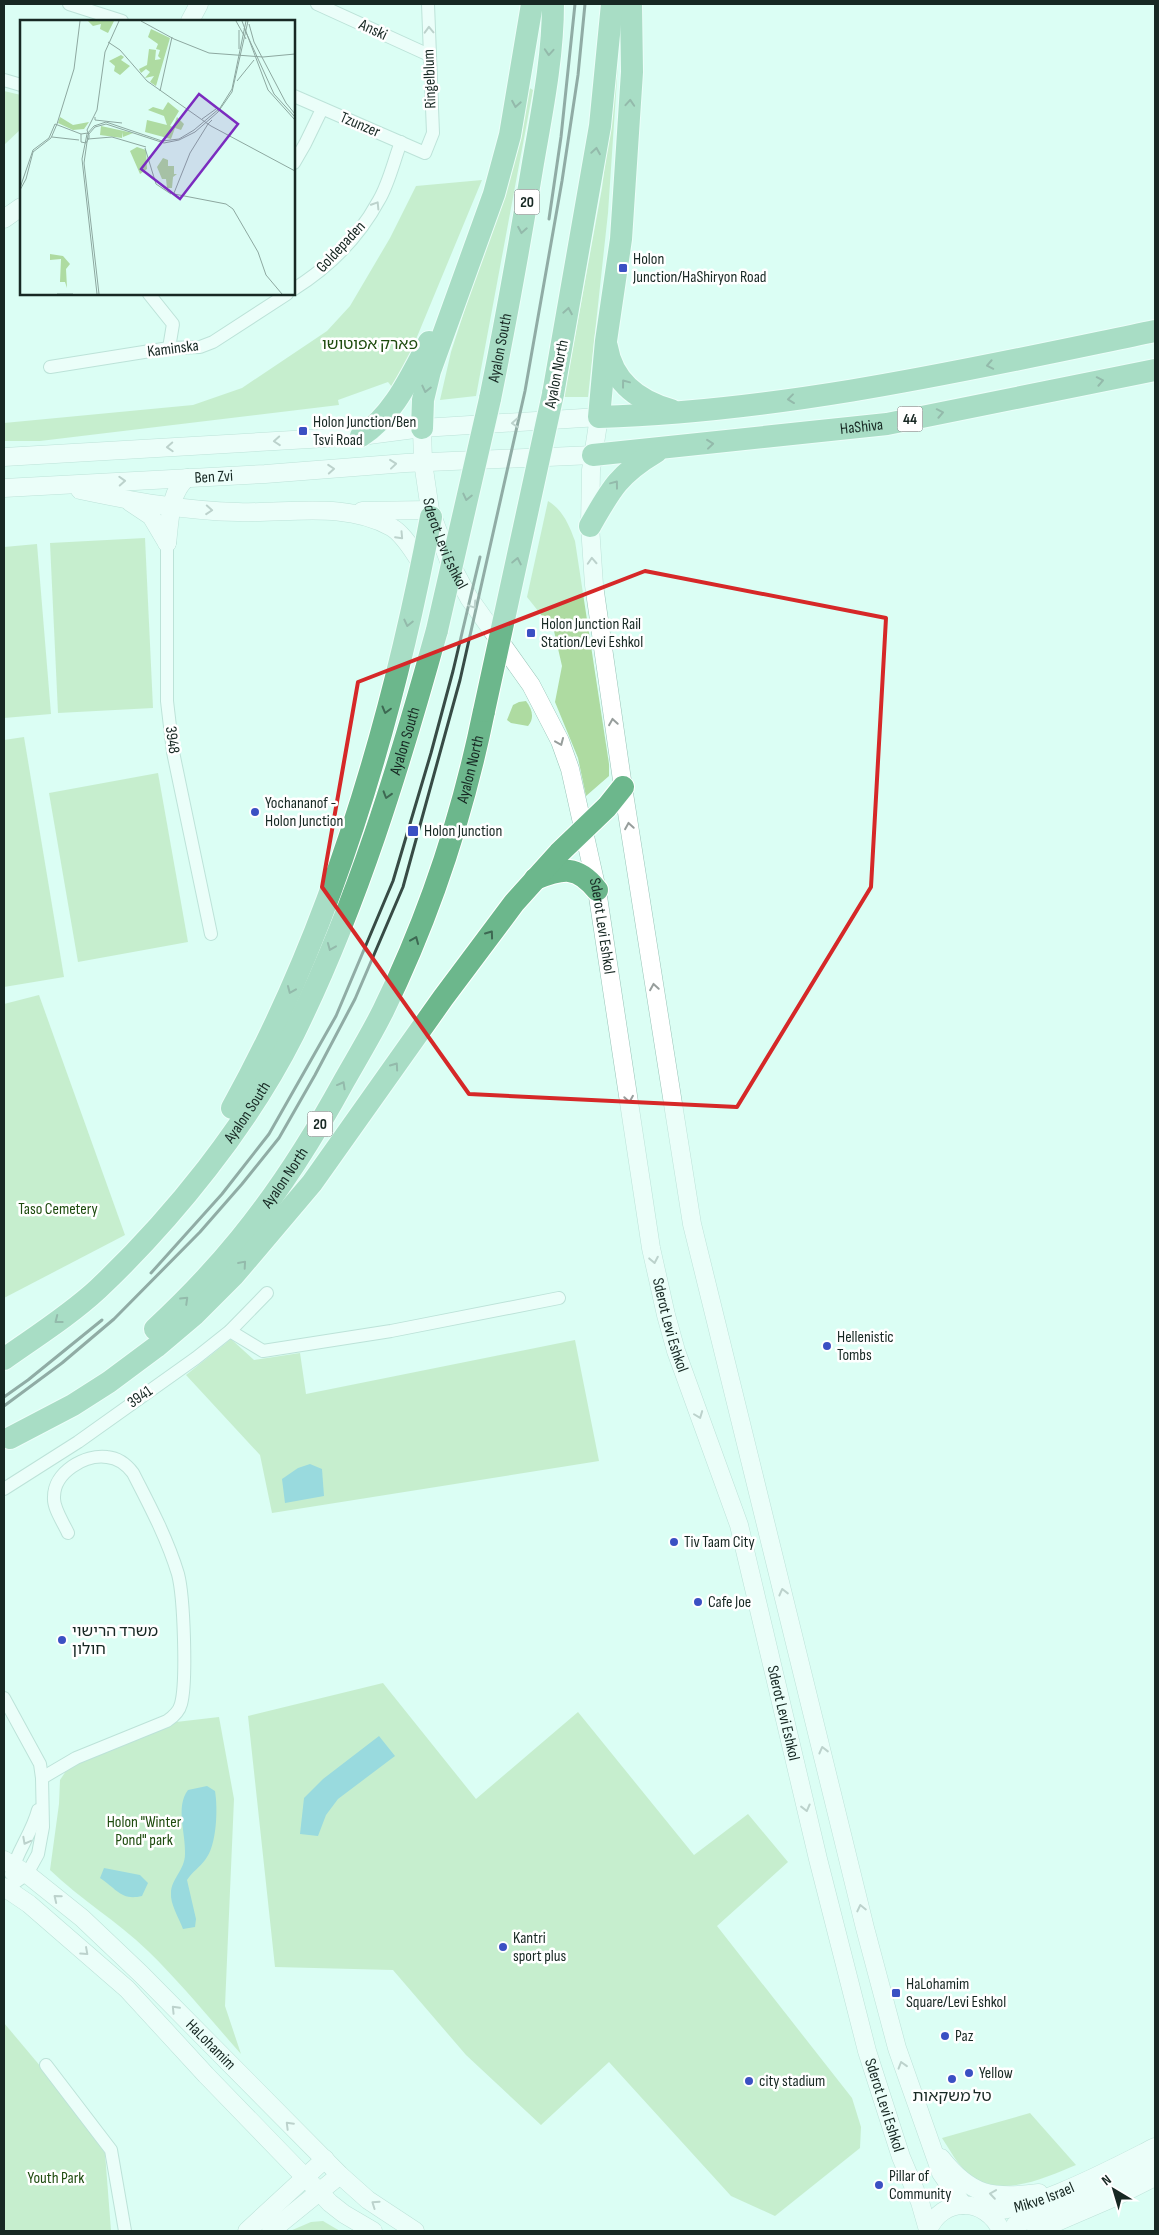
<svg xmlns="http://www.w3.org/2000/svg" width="1159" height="2235" viewBox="0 0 1159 2235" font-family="'Sofia Sans Condensed','Noto Sans Hebrew',sans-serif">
<rect width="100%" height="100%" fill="#dbfef4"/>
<!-- green -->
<g fill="#aedba1">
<path d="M 618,64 L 608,213 L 588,397 L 564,397 L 602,188 Z"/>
<path d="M 528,87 L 533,90 L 476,396 L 440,400 L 451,352 L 502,195 Z"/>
<path d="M 4,91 L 21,95 L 21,129 L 4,145 Z"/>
<path d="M 482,180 L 407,361 L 392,387 L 388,382 L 338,400 L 339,405 L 40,441 L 4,441 L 4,423 L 193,405 L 242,388 L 327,331 L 350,306 L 390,238 L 416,186 Z"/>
<path d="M 548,501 C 563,510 569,525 575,541 L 609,764 L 609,776 L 586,796 L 578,758 L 555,702 L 562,666 L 554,631 L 527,597 Z"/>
<path d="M 145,538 L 153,708 L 58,713 L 50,543 Z"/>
<path d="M 37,544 L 51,714 L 4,718 L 4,547 Z"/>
<path d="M 526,701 C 532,709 535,718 528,726 L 511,723 L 507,720 L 513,705 L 519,702 Z"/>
<path d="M 24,737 L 64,977 L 4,987 L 4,740 Z"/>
<path d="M 158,773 L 188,942 L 78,962 L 49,793 Z"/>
<path d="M 39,995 L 125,1235 L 4,1298 L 4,1004 Z"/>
<path d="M 231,1339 L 254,1360 L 300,1353 L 306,1394 L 575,1340 L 599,1461 L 272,1513 L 260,1455 L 186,1375 Z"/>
<path d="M 383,1683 L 476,1799 L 578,1712 L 694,1855 L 748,1814 L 788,1862 L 717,1926 L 852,2098 L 861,2127 L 860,2148 L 775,2216 L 731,2196 L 609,2062 L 541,2125 L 466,2055 L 393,1970 L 275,1967 L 248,1716 Z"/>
<path d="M 219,1717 L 234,1799 L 225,2006 L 241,2054 C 210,2019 181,1983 148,1951 C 117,1921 80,1899 50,1870 L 59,1804 L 60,1780 L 68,1768 L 99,1752 L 176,1722 Z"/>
<path d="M 4,2023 L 41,2067 L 105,2153 L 111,2231 L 4,2231 Z"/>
<path d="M 1030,2113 L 1076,2165 C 1045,2178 1000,2199 970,2175 C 958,2166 950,2150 942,2138 Z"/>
<path d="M 323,2221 L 340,2231 L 290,2231 L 311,2222 Z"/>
</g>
<!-- water -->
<g fill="#4aafc4">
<path d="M 310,1464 L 322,1469 L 324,1496 L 285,1503 L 282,1479 L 298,1468 Z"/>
<path d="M 379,1736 L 395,1756 L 338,1799 L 326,1815 L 318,1836 L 300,1834 L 304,1798 L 323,1779 Z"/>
<path d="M 207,1786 L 215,1791 C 218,1808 217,1846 205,1860 C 200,1867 192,1872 187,1880 L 196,1919 L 195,1927 L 183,1929 C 179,1918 170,1904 171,1893 C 171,1879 185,1870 185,1854 C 186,1833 175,1807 188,1790 Z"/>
<path d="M 104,1868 L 140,1875 L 148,1883 L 142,1896 C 121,1901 117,1889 100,1878 Z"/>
</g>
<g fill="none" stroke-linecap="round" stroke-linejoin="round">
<defs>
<g id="street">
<path d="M 69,4 L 122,21"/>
<path d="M 317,4 L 429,55"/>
<path d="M 4,80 L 21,85"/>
<path d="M 294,96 L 425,153 L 433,133 L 428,4"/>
<path d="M 294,163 L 305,144 L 322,109"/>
<path d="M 294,289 C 329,267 359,237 379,200 C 389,183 394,160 401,142"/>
<path d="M 149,294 L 173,324 L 169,348"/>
<path d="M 50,367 L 169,348 L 200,347 L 213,342 L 287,294"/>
<path d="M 167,543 L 167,701 L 173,752 L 211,934"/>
<path d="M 230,1331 L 263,1351 L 391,1331 L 559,1298"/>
<path d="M 4,1489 L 78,1442 L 196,1358 L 230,1331 L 267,1293"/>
<path d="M 4,1698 L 40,1764 L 42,1778 L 43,1827 L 38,1854 L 27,1874 L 7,1888"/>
<path d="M 42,1778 L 76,1758 L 167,1721 C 173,1717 179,1712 181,1704 C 187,1682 184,1597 178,1574 C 167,1538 150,1506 133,1473 C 127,1465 118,1458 107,1457 C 85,1454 54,1472 54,1497 C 53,1508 63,1522 68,1533"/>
<path d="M 11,1874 C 17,1851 32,1833 38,1810"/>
<path d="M 46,2065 L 111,2150 L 125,2231"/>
</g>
<g id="secondary">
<path d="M 190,21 L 199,4"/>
<path d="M 4,219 L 21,207"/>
<path id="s1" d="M 422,428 L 423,462 L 430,510 L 449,561 L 469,598 L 531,685 L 560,741 L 570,769 L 597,890 L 651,1248 L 666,1315 L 676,1351 L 739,1525 L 818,1859 L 867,2051 L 901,2157 L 920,2202 L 928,2230"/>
<path d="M 4,457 L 361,436 L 422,428 L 599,417 L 591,470 L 590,526 L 594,585 L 623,787 L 692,1224 L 865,1928 L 897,2048 L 941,2173 L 963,2205"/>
<path id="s2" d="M 4,488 L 265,474 L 406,463 L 593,455"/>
<path d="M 80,490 C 132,501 185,511 238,512 C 288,514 345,501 391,527 C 404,534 413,552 422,564"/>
<path d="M 130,502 L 151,516 L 167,543"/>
<path d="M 362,511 L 430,510"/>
<path d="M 167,543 C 170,522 169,492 187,478"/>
<path id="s3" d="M 4,1860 L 27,1874 L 82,1918 L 141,1974 L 340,2175 L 368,2200 L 415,2231"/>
<path d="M 4,1887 L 29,1904 L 127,1989 L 206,2075 L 330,2203 L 344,2214 L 373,2231"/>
<path d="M 941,2158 C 971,2196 992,2199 1039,2193"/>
<path id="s4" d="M 985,2210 C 1023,2217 1119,2165 1155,2147"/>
<path d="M 1015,2225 L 1099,2189 L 1155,2162"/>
<path d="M 247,2231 L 325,2159"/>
<path d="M 271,2231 L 340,2175"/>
<path d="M 928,2231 C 941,2196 987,2197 1001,2231"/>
<path d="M 1036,2231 L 1115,2197 L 1155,2177"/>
</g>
<g id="highway">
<path d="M 631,4 L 632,72 L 621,239 L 606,341 L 599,417 C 787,411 971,369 1155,331"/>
<path d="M 607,347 C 613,383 639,401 671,410"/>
<path d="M 553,394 L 600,126 L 612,4"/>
<path id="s5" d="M 490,399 C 506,320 520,242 533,163 C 542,111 553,57 553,4"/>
<path d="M 422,428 L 423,400 L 430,371 L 494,194 L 510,135 L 532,4"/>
<path d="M 361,436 C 394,415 411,375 429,342"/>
<path id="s6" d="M 593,455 L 887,424 L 1155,370"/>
<path d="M 590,526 C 611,489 619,474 656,452"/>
<path d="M 535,879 C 563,868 577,865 597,890"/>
<path d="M 232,1108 C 333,927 393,719 431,517"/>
<path id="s7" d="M 155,1329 C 185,1301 214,1271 240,1239 C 280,1190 314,1136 344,1081 C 357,1058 371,1035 383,1011 C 429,917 463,814 484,711"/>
<path id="s8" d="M 4,1359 C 35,1337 70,1315 98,1289 C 173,1218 248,1125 294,1033 C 357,905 399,767 437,630"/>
<path d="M 10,1438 L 73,1405 L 109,1382 L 156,1347 L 195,1314 L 234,1275 L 312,1183 L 443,998 L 514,903 L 559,853 L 607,807 L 623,787"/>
</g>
</defs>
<!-- street casing -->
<use href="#street" stroke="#98c3b7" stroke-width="14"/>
<!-- secondary casing -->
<use href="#secondary" stroke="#98c3b7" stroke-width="19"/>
<!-- highway casing -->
<use href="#highway" stroke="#fff" stroke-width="24"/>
<!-- street -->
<use href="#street" stroke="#fff" stroke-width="12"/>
<!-- secondary -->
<use href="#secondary" stroke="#fff" stroke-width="18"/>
<!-- highway -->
<use href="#highway" stroke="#6cb78c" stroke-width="22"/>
<!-- rail -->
<g stroke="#374b45" stroke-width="3">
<path d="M 549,219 L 561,137 L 575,4"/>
<path d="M 151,1273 L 222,1194 L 269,1134 L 336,1016 L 393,881 L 431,753 L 453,671 L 480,557"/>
<path d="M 4,1397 L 28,1380 L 102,1320"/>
<path d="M 4,1406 L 62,1363 L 114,1319 L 200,1232 L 242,1184 L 279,1138 L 315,1075 L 355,999 L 403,887 L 460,680 L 525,391 L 562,181 L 578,75 L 585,4"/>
</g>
<defs>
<g id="highway-bridge">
<path d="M 437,630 L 490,399"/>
<path d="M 484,711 L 553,394"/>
</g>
</defs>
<!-- highway-bridge casing -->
<use href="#highway-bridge" stroke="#fff" stroke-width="24" stroke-linecap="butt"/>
<!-- highway-bridge -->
<use href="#highway-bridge" stroke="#6cb78c" stroke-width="22"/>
</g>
<!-- one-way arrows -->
<defs><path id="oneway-chevron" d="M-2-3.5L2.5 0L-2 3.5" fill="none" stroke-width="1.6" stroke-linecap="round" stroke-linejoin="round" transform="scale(1.25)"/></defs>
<g stroke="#979e9c">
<use href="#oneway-chevron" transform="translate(429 30) rotate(-92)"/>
<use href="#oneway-chevron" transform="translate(376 205) rotate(-58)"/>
<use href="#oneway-chevron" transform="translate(515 423) rotate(176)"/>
<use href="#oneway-chevron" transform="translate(277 441) rotate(176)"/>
<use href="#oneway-chevron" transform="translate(170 447) rotate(177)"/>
<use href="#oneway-chevron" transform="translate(393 464) rotate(-6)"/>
<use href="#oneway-chevron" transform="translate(331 469) rotate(-4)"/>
<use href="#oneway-chevron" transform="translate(122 481) rotate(-3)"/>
<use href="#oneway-chevron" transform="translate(209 510) rotate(4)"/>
<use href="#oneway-chevron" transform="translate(400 536) rotate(47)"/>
<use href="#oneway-chevron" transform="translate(592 561) rotate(-93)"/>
<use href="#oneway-chevron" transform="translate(473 605) rotate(56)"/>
<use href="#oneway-chevron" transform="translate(613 722) rotate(-99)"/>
<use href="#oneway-chevron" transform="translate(560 742) rotate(67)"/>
<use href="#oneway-chevron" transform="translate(629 826) rotate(-99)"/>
<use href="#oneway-chevron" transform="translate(654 987) rotate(-99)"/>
<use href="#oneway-chevron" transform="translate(629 1099) rotate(81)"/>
<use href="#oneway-chevron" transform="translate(654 1260) rotate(79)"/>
<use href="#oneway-chevron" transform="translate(699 1415) rotate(69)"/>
<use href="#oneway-chevron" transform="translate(783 1592) rotate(-104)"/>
<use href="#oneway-chevron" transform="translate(823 1750) rotate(-104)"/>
<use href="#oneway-chevron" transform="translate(806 1808) rotate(76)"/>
<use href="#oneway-chevron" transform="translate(26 1841) rotate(118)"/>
<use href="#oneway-chevron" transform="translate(57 1898) rotate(-141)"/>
<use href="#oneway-chevron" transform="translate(861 1908) rotate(-103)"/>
<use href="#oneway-chevron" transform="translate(85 1952) rotate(42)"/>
<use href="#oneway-chevron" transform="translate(175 2009) rotate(-134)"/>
<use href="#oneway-chevron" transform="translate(902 2065) rotate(-107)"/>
<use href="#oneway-chevron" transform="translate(289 2125) rotate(-135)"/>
<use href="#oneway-chevron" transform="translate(993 2194) rotate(-172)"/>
<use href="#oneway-chevron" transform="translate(375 2204) rotate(-145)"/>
</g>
<g stroke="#3d6852">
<use href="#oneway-chevron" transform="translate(549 52) rotate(94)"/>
<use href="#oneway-chevron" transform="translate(630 103) rotate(-86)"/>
<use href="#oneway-chevron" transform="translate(516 104) rotate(100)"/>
<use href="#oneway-chevron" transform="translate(596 151) rotate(-81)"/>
<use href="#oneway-chevron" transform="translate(522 230) rotate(100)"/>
<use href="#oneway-chevron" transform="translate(568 311) rotate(-80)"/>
<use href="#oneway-chevron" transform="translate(990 365) rotate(169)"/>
<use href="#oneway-chevron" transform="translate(1100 381) rotate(-11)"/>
<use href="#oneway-chevron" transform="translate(625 383) rotate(-127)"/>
<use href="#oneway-chevron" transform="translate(426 389) rotate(103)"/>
<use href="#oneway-chevron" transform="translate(791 399) rotate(173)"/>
<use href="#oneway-chevron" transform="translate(940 413) rotate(-11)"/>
<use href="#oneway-chevron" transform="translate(710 444) rotate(-6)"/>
<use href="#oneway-chevron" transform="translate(615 484) rotate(-53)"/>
<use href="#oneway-chevron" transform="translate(467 497) rotate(103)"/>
<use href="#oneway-chevron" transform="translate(517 561) rotate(-78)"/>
<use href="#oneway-chevron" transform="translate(408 623) rotate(103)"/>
<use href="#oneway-chevron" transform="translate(386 710) rotate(105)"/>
<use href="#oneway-chevron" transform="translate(387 795) rotate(107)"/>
<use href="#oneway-chevron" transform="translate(490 934) rotate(-54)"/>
<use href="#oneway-chevron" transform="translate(415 940) rotate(-67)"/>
<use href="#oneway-chevron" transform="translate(331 947) rotate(112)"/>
<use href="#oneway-chevron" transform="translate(291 990) rotate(113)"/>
<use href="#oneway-chevron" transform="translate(395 1066) rotate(-55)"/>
<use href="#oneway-chevron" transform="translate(342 1085) rotate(-61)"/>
<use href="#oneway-chevron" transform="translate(243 1264) rotate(-49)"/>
<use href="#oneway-chevron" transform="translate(185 1300) rotate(-44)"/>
<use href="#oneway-chevron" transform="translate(58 1320) rotate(142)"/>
</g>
<!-- marked area -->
<path d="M0 0H1159V2235H0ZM 645,571 L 886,618 L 871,887 L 737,1107 L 469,1094 L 322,887 L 358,682 Z" fill="#dbfef4" fill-opacity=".55" fill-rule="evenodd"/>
<path fill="none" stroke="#d62828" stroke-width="4" stroke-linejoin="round" d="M 645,571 L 886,618 L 871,887 L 737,1107 L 469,1094 L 322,887 L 358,682 Z"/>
<!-- markers -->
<g fill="#3b50c3" stroke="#fff" stroke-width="2">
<rect x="618" y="263" width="10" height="10" rx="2.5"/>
<rect x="298" y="426" width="10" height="10" rx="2.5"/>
<rect x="526" y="628" width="10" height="10" rx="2.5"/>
<circle cx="255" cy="812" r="5"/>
<rect x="407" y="825" width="12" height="12" rx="2.5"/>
<circle cx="827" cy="1346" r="5"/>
<circle cx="674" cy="1542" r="5"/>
<circle cx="698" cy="1602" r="5"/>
<circle cx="62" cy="1640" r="5"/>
<circle cx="503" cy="1947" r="5"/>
<rect x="891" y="1988" width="10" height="10" rx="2.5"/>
<circle cx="945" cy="2036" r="5"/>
<circle cx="969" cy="2073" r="5"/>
<circle cx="952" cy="2079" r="5"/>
<circle cx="749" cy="2081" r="5"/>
<circle cx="879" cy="2185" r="5"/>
</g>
<g text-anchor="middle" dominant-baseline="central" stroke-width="5" stroke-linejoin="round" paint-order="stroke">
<!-- shield labels -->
<g fill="#fff" stroke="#5d6865" stroke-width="1">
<rect x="514.5" y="189.5" width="25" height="25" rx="4"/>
<rect x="897.5" y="406.5" width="25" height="25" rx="4"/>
<rect x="307.5" y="1111.5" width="25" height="25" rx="4"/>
</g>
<g font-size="15" font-weight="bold" fill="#172823">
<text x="527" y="202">20</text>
<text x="910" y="419">44</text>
<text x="320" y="1124">20</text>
</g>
<!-- street labels -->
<g font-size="16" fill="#172823" stroke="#fff">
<text transform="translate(373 30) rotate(25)">Anski</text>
<text transform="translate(430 79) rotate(-92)">Ringelblum</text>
<text transform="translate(360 125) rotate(23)">Tzunzer</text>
<text transform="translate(341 247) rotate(-47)">Goldepaden</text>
<text stroke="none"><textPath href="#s5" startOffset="52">Ayalon South</textPath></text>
<text transform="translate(173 349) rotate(-7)">Kaminska</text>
<text transform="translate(557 374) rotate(-79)">Ayalon North</text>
<text stroke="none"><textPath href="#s6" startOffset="270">HaShiva</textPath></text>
<text stroke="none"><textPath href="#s2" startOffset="210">Ben Zvi</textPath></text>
<text stroke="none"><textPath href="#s1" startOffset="119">Sderot Levi Eshkol</textPath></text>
<text transform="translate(172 740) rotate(82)">3948</text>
<text stroke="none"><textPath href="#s8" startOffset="754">Ayalon South</textPath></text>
<text stroke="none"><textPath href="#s7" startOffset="651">Ayalon North</textPath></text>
<text stroke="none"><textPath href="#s1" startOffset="539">Sderot Levi Eshkol</textPath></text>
<text stroke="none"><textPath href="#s8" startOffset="349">Ayalon South</textPath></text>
<text stroke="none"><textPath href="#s7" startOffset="200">Ayalon North</textPath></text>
<text stroke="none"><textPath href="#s1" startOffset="944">Sderot Levi Eshkol</textPath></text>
<text transform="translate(140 1397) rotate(-35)">3941</text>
<text stroke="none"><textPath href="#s1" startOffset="1349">Sderot Levi Eshkol</textPath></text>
<text stroke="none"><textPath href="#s3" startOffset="278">HaLohamim</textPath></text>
<text stroke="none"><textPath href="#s1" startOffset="1754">Sderot Levi Eshkol</textPath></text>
<text stroke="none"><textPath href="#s4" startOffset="61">Mikve Israel</textPath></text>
</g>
<!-- poi labels -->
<g font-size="16" fill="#172823" stroke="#fff" text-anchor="start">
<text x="633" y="259">Holon<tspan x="633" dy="18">Junction/HaShiryon Road</tspan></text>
<text x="313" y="422">Holon Junction/Ben<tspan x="313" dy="18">Tsvi Road</tspan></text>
<text x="541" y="624">Holon Junction Rail<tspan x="541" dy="18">Station/Levi Eshkol</tspan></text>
<text x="265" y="803">Yochananof -<tspan x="265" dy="18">Holon Junction</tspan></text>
<text x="424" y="831">Holon Junction</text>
<text x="837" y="1337">Hellenistic<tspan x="837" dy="18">Tombs</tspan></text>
<text x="684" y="1542">Tiv Taam City</text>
<text x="708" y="1602">Cafe Joe</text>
<text x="72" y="1631">משרד הרישוי<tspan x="72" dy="18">חולון</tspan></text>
<text x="513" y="1938">Kantri<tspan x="513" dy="18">sport plus</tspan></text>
<text x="906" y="1984">HaLohamim<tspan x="906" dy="18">Square/Levi Eshkol</tspan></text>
<text x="955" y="2036">Paz</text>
<text x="979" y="2073">Yellow</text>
<text x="759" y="2081">city stadium</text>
<text x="952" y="2096" text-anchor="middle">טל משקאות</text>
<text x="889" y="2176">Pillar of<tspan x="889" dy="18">Community</tspan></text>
</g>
<!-- park labels -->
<g font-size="16" fill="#1e4b0e" stroke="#fff">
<text x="370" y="344">פארק אפוטושו</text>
<text x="58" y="1209">Taso Cemetery</text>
<text x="144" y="1822">Holon "Winter<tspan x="144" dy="18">Pond" park</tspan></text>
<text x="56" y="2178">Youth Park</text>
</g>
</g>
<!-- overview -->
<g transform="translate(20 20)">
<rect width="275" height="275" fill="#dbfef4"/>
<path d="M 68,1 L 94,1 L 88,13 L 80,9 L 81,4 L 73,6 ZM 131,9 L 150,18 L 136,66 L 130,62 L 134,56 L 125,58 L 130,52 L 126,49 L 121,53 L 119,49 L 127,45 L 129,29 L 136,30 L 135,40 L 141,39 L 138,36 L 140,30 L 136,29 L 138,24 L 128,17 ZM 101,35 L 104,37 L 101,40 L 110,46 L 100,55 L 94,51 L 95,46 L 89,41 ZM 148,82 L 159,91 L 150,106 L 153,107 L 157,97 L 164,104 L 161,110 L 155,108 L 151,119 L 125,112 L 127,100 L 147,105 L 144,96 L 128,90 L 133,87 L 143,90 ZM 40,97 L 53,105 L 69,102 L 64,109 L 53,110 L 38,103 ZM 81,106 L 113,113 L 103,117 L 103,112 L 102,118 L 80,115 ZM 117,127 L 126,130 L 127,149 L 120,154 L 110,131 ZM 143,138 L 148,140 L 148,146 L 154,146 L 154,154 L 157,154 L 153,157 L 152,168 L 147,168 L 146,159 L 142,159 L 137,147 ZM 30,234 L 43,236 L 50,244 L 46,249 L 47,268 L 45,262 L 40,262 L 41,239 L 30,240 Z" fill="#aedba1"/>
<path fill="none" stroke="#8da8a0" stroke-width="1" d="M 121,1 L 154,19 L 189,33 L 243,37 L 275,34M 216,1 L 226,19M 222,1 L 248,70 L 275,100M 229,4 L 234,22 L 266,83 L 275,94M 224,8 L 254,74 L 275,97M 219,10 L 219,29M 88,22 L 100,30 L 127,61 L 188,104 L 170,133 L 154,173M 217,61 L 234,40M 140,71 L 152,17M 75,97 L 75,100 L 102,103M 182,99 L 196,89M 192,100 L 188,104 L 191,106 L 275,151M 68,113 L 61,114 L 61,122 L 66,123 L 69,118 L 69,115 L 67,110 L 77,90 L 85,32 L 99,1M 32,117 L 59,120M 68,119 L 92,117 L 126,127M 125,128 L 136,164 L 151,174M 0,168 L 13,130 L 29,118 L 35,104 L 61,114M 0,170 L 6,159 L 13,132 L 31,118 L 37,104 L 54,49 L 60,1M 154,174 L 206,184 L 213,189 L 238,232 L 246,255 L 262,274M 37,274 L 53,274M 77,274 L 62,139 L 67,114 L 74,106 L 86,102 L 142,121 L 159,119 L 174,110 L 200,88 L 212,69 L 226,1M 79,274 L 64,143 L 68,115 L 75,107 L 86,104 L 144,123 L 159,120 L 175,112 L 198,92 L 212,72 L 228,1"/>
<path fill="#7b2cbf" fill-opacity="0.15" stroke="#7b2cbf" stroke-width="2.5" d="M 179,74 L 218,104 L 160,179 L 121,149 Z"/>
<rect width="275" height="275" fill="none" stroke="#172823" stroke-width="2.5"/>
</g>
<!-- border -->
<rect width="1159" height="2235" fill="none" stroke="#172823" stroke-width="10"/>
<!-- north arrow -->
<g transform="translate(1114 2190) rotate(322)" stroke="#ffffff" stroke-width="4" paint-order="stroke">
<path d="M0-4L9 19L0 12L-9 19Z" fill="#172823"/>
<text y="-8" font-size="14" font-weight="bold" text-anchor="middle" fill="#172823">N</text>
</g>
</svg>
